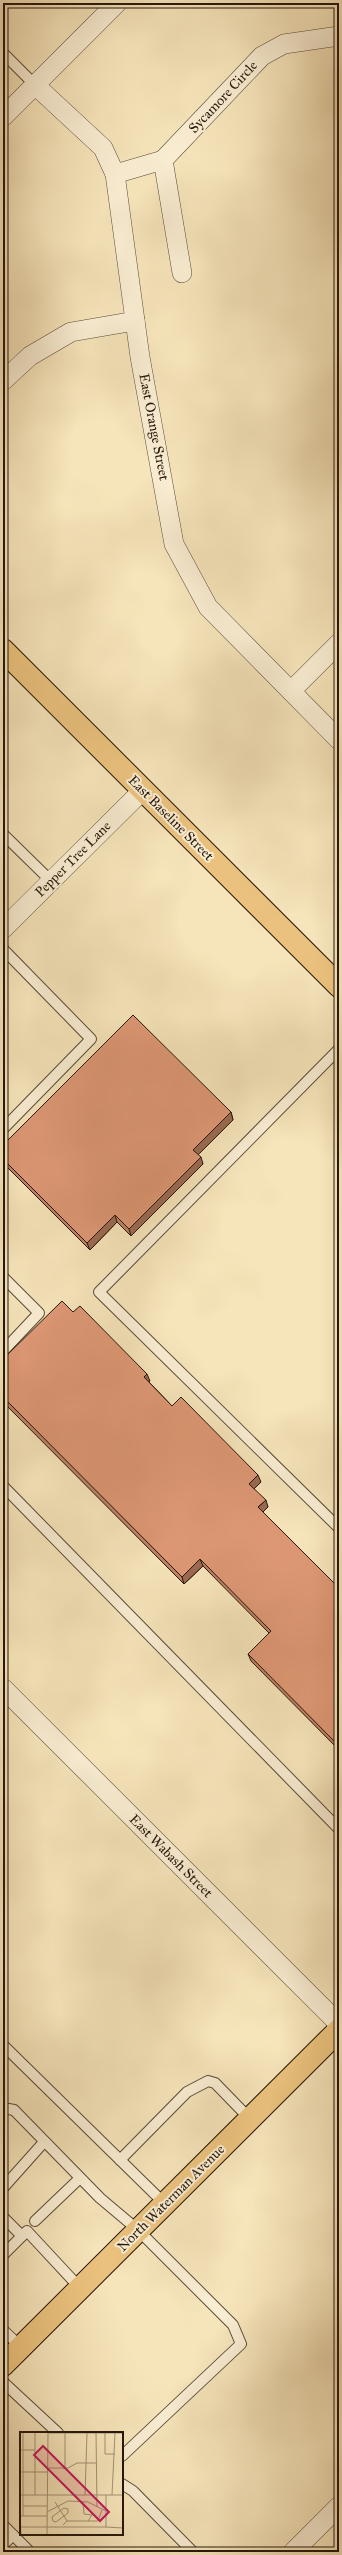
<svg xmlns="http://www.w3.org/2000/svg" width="342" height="2555" viewBox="0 0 342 2555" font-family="'IM FELL Great Primer',serif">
<rect width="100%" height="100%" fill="#f6e4ba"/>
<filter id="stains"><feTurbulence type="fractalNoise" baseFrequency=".005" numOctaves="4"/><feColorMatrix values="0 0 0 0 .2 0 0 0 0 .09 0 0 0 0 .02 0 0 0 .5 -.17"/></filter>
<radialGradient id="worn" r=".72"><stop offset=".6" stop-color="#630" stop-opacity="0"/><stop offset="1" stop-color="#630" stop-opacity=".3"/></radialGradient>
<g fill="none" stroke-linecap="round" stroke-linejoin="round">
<defs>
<g id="service">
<path d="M 3,53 L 35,85"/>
<path d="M 3,834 L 51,881"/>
<path d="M 3,949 L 91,1039 L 3,1129"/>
<path d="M 339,1049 L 99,1292 L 339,1528"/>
<path d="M 3,1277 L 39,1313 L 3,1351"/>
<path d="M 3,1486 L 339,1829"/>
<path d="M 3,2045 L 165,2204"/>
<path d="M 3,2108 L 14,2110 L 100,2198 L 138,2230 L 233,2325 L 241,2344 L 122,2456"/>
<path d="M 120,2160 L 187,2092 L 208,2081 L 215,2083 L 250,2119"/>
<path d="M 3,2188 L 44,2142"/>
<path d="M 3,2217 L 22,2236"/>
<path d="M 35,2221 L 80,2178"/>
<path d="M 3,2255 L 27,2231 L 80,2288"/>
<path d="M 3,2330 L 21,2347"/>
<path d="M 3,2382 L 58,2433"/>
<path d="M 122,2484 L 133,2491 L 193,2552"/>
<path d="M 3,2525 L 28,2550 L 26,2552"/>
<path d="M 3,2545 L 13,2535"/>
</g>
<g id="minor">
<path d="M 35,85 L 103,148 L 115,174 L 140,357 L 174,544 L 208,607 L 339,740"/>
<path d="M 3,117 L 117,3"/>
<path d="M 163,160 L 182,273"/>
<path d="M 115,174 L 163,160 L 262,56 L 284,44 L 339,36"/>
<path d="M 3,381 L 30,356 L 71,332 L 135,321"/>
<path d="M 291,691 L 339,643"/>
<path d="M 3,929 L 143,790"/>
<path d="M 3,1688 L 339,2024"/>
<path d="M 293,2552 L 339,2506"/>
</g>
<g id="primary">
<path d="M 3,650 L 339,986"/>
<path d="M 3,2365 L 339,2030"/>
</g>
</defs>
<!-- service casing -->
<use href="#service" stroke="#594a37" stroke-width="12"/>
<!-- minor casing -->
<use href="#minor" stroke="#594a37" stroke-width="20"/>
<!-- primary casing -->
<use href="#primary" stroke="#25160b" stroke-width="24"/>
<!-- service -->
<use href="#service" stroke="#f9edd2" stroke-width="10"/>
<!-- minor -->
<use href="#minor" stroke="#f9edd2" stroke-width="19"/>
<!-- primary -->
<use href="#primary" stroke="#ebc27d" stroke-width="22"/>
</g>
<!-- wall -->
<g fill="#be8264" stroke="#25160b">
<path d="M 231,1112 L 233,1120 L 198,1155 L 203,1164 L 131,1236 L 117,1222 L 90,1250 L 3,1163 L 3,1145 Z"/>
<path d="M 73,1312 L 150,1381 L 149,1382 L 172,1406 L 261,1482 L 254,1489 L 268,1507 L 263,1512 L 339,1588 L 339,1750 L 251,1661 L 248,1654 L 269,1633 L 203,1566 L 184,1584 L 3,1402 L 3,1359 Z"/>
</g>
<!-- shaded-wall -->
<g fill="#9b6a51" stroke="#25160b">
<path d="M 231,1112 L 233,1120 L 196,1157 L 193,1150 Z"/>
<path d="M 201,1157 L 203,1164 L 131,1236 L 129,1229 Z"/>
<path d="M 115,1215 L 117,1222 L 90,1250 L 87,1243 Z"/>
<path d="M 147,1374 L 150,1381 L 146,1384 L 144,1377 Z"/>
<path d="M 258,1475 L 261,1482 L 252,1491 L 249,1484 Z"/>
<path d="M 266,1500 L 268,1507 L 261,1514 L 258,1507 Z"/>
<path d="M 200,1559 L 203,1566 L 184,1584 L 182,1577 Z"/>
</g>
<!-- building -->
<g fill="#dd9774" stroke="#25160b">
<path d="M 133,1015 L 231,1112 L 193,1150 L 201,1157 L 129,1229 L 115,1215 L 87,1243 L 3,1159 L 3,1145 Z"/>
<path d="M 62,1301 L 73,1312 L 80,1306 L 147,1374 L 144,1377 L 172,1406 L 181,1397 L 258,1475 L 249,1484 L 266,1500 L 258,1507 L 339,1588 L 339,1746 L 248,1654 L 271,1631 L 200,1559 L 182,1577 L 3,1397 L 3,1359 Z"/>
</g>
<g text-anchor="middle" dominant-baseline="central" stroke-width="4" stroke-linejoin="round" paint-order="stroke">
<!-- street labels -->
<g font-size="14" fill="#25160b" stroke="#f9edd2">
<text transform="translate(223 97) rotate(-47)">Sycamore Circle</text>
<text transform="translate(154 427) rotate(79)">East Orange Street</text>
<text transform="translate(171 818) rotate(45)">East Baseline Street</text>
<text transform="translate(73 859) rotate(-45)">Pepper Tree Lane</text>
<text transform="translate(171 1856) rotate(45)">East Wabash Street</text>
<text transform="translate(171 2198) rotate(-45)">North Waterman Avenue</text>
</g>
</g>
<!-- overview -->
<g transform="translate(20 2432)">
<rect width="103" height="103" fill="#f6e4ba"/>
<path fill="none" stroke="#a29274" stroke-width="1" d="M 76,0 L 77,75M 28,1 L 103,1M 85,1 L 85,22 L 95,22M 0,18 L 15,18M 27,36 L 48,36 L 57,31 L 77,31M 45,36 L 45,1M 0,40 L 27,40M 0,63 L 103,63M 15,63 L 15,0M 65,63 L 67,1M 92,63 L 95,1M 35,70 L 47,89M 63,70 L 64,82 L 72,83 L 68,89M 3,74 L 27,74M 44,76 L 48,77 L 48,81 L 36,90 L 33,89 L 32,85 ZM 27,80 L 48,69 L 68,70 L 86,79M 0,84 L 27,84M 0,84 L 1,103M 3,84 L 3,0M 43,93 L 47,89 L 78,89 L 82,78M 0,95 L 86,95M 86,95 L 86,63M 86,95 L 103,96M 27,103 L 28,0"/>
<path fill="#c2185b" fill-opacity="0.15" stroke="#c2185b" stroke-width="2" d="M 23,14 L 89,80 L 80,89 L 14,23 Z"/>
<rect width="103" height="103" fill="none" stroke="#25160b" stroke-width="2"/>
</g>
<!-- margin -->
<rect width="342" height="2555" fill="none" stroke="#f6e4ba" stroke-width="16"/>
<rect x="4" y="4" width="334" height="2547" fill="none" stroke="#25160b" stroke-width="2"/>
<rect x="8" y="8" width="326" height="2539" fill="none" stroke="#25160b"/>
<rect width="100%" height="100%" filter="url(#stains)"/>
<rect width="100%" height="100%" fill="url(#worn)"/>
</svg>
